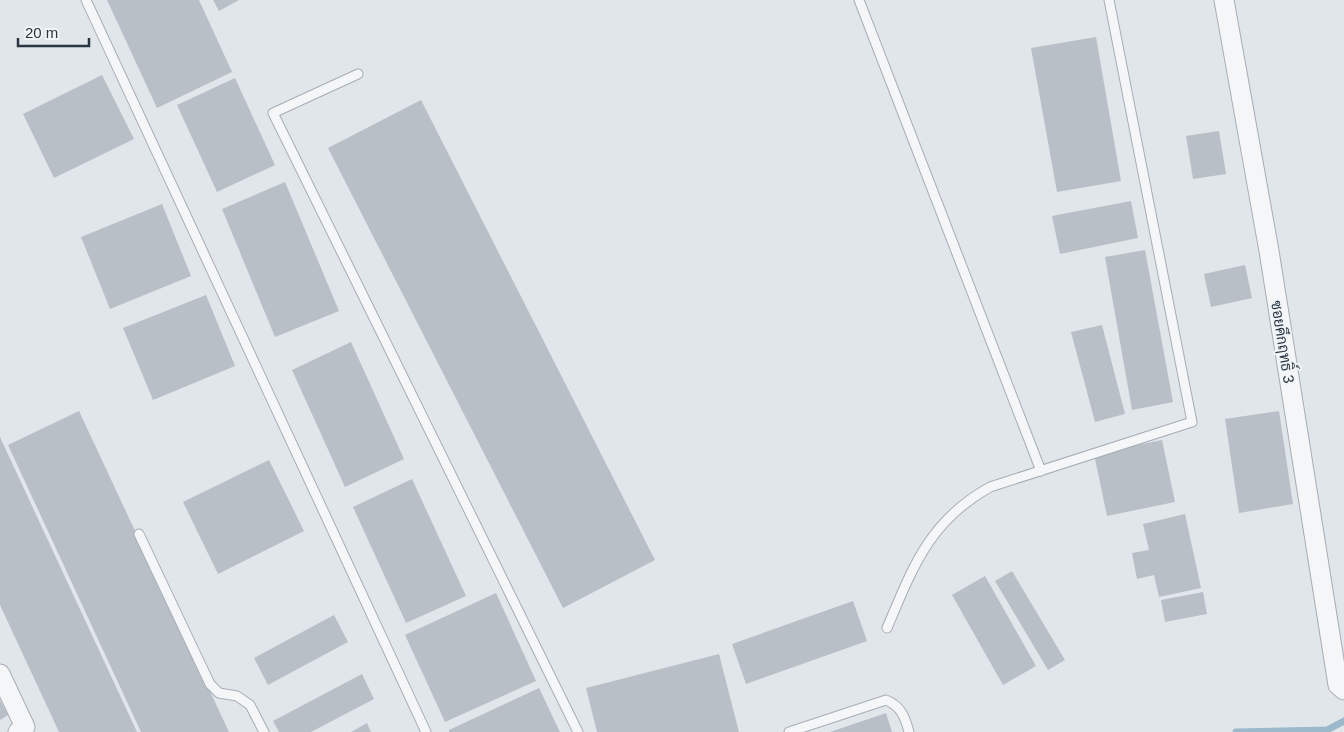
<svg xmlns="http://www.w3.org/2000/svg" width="1344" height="732" viewBox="0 0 1344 732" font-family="Arial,Sarabun,sans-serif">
<rect width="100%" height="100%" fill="#e1e6ea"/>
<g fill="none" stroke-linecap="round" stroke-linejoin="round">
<!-- stream -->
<path stroke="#9bb9ca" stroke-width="7" d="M 1236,732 L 1327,730 L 1344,721"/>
</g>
<!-- building -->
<g fill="#b8bfc7">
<path d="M 107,0 L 199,0 L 232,72 L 157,108 Z"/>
<path d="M 213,0 L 239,0 L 219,11 Z"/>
<path d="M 1096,37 L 1121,181 L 1057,192 L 1031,48 Z"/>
<path d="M 102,75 L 134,139 L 54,178 L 23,114 Z"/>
<path d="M 235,78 L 275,165 L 217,192 L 177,105 Z"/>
<path d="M 421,100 L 655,560 L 563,608 L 328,148 Z"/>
<path d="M 1219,131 L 1226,174 L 1193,179 L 1186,136 Z"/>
<path d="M 285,182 L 339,311 L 275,337 L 222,209 Z"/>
<path d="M 1131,201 L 1138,238 L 1060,254 L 1052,216 Z"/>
<path d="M 162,204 L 191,276 L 110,309 L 81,237 Z"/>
<path d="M 1145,250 L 1173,402 L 1132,410 L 1105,257 Z"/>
<path d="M 1245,265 L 1252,298 L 1211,307 L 1204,274 Z"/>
<path d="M 206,295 L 235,366 L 153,400 L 123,328 Z"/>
<path d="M 1102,325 L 1125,414 L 1095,422 L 1071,332 Z"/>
<path d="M 351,342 L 404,459 L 345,487 L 292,370 Z"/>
<path d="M 79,411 L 229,732 L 141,732 L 8,445 Z"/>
<path d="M 1279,411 L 1293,504 L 1239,513 L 1225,419 Z"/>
<path d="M 0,437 L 137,732 L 59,732 L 0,605 Z"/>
<path d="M 1162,440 L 1175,502 L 1107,516 L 1094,454 Z"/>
<path d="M 269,460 L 304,531 L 218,574 L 183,502 Z"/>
<path d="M 412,479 L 466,596 L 406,623 L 353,507 Z"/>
<path d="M 1185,514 L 1201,588 L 1159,597 L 1154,575 L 1137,579 L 1132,553 L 1149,550 L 1143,524 Z"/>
<path d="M 1012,571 L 1065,660 L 1048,670 L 995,581 Z"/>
<path d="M 985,576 L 1036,666 L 1003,685 L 952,595 Z"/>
<path d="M 1203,592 L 1207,614 L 1165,622 L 1161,600 Z"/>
<path d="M 496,593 L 536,681 L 445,722 L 405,635 Z"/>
<path d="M 853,601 L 867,641 L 746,684 L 732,644 Z"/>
<path d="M 334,615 L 348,642 L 268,685 L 254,658 Z"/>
<path d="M 719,654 L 739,732 L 597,732 L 586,688 Z"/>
<path d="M 362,674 L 374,699 L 311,732 L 279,732 L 273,721 Z"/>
<path d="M 539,688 L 560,732 L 449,732 L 449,730 Z"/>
<path d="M 0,700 L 8,715 L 0,720 Z"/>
<path d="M 886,713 L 892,732 L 830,732 Z"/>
<path d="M 367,723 L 371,732 L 351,732 Z"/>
</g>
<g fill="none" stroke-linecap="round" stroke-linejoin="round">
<defs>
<g id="service">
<path d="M 86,0 L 426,732"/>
<path d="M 859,0 L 1041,471"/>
<path d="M 358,74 L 273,113 L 578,732"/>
<path d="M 139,534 L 210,684 L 219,693 L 237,696 L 250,705 L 264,732"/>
<path d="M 887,628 C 913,567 929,521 990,487 L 1192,422 L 1109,0"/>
<path d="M 789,732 L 886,700 C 901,706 905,717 909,732"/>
</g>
<g id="minor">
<path d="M 1224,0 L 1269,251 L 1338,685 L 1344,690"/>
<path d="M 0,674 L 25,727 L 18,732"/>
</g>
</defs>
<!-- service casing -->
<use href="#service" stroke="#a6adb4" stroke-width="11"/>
<!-- minor casing -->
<use href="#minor" stroke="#a6adb4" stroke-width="21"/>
<!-- service -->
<use href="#service" stroke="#f4f6f8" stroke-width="9"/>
<!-- minor -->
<use href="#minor" stroke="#f4f6f8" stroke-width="19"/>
</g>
<g text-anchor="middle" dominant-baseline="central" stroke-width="4" stroke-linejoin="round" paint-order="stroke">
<!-- street labels -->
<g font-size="15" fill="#293542" stroke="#f0f4f7">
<text transform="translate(1283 342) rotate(81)">ซอยคึกฤทธิ์ 3</text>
</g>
</g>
<!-- scale -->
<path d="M18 38v8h71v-8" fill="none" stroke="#293542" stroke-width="2.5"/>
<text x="25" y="38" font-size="15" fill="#293542" stroke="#f0f4f7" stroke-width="4" paint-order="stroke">20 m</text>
</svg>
